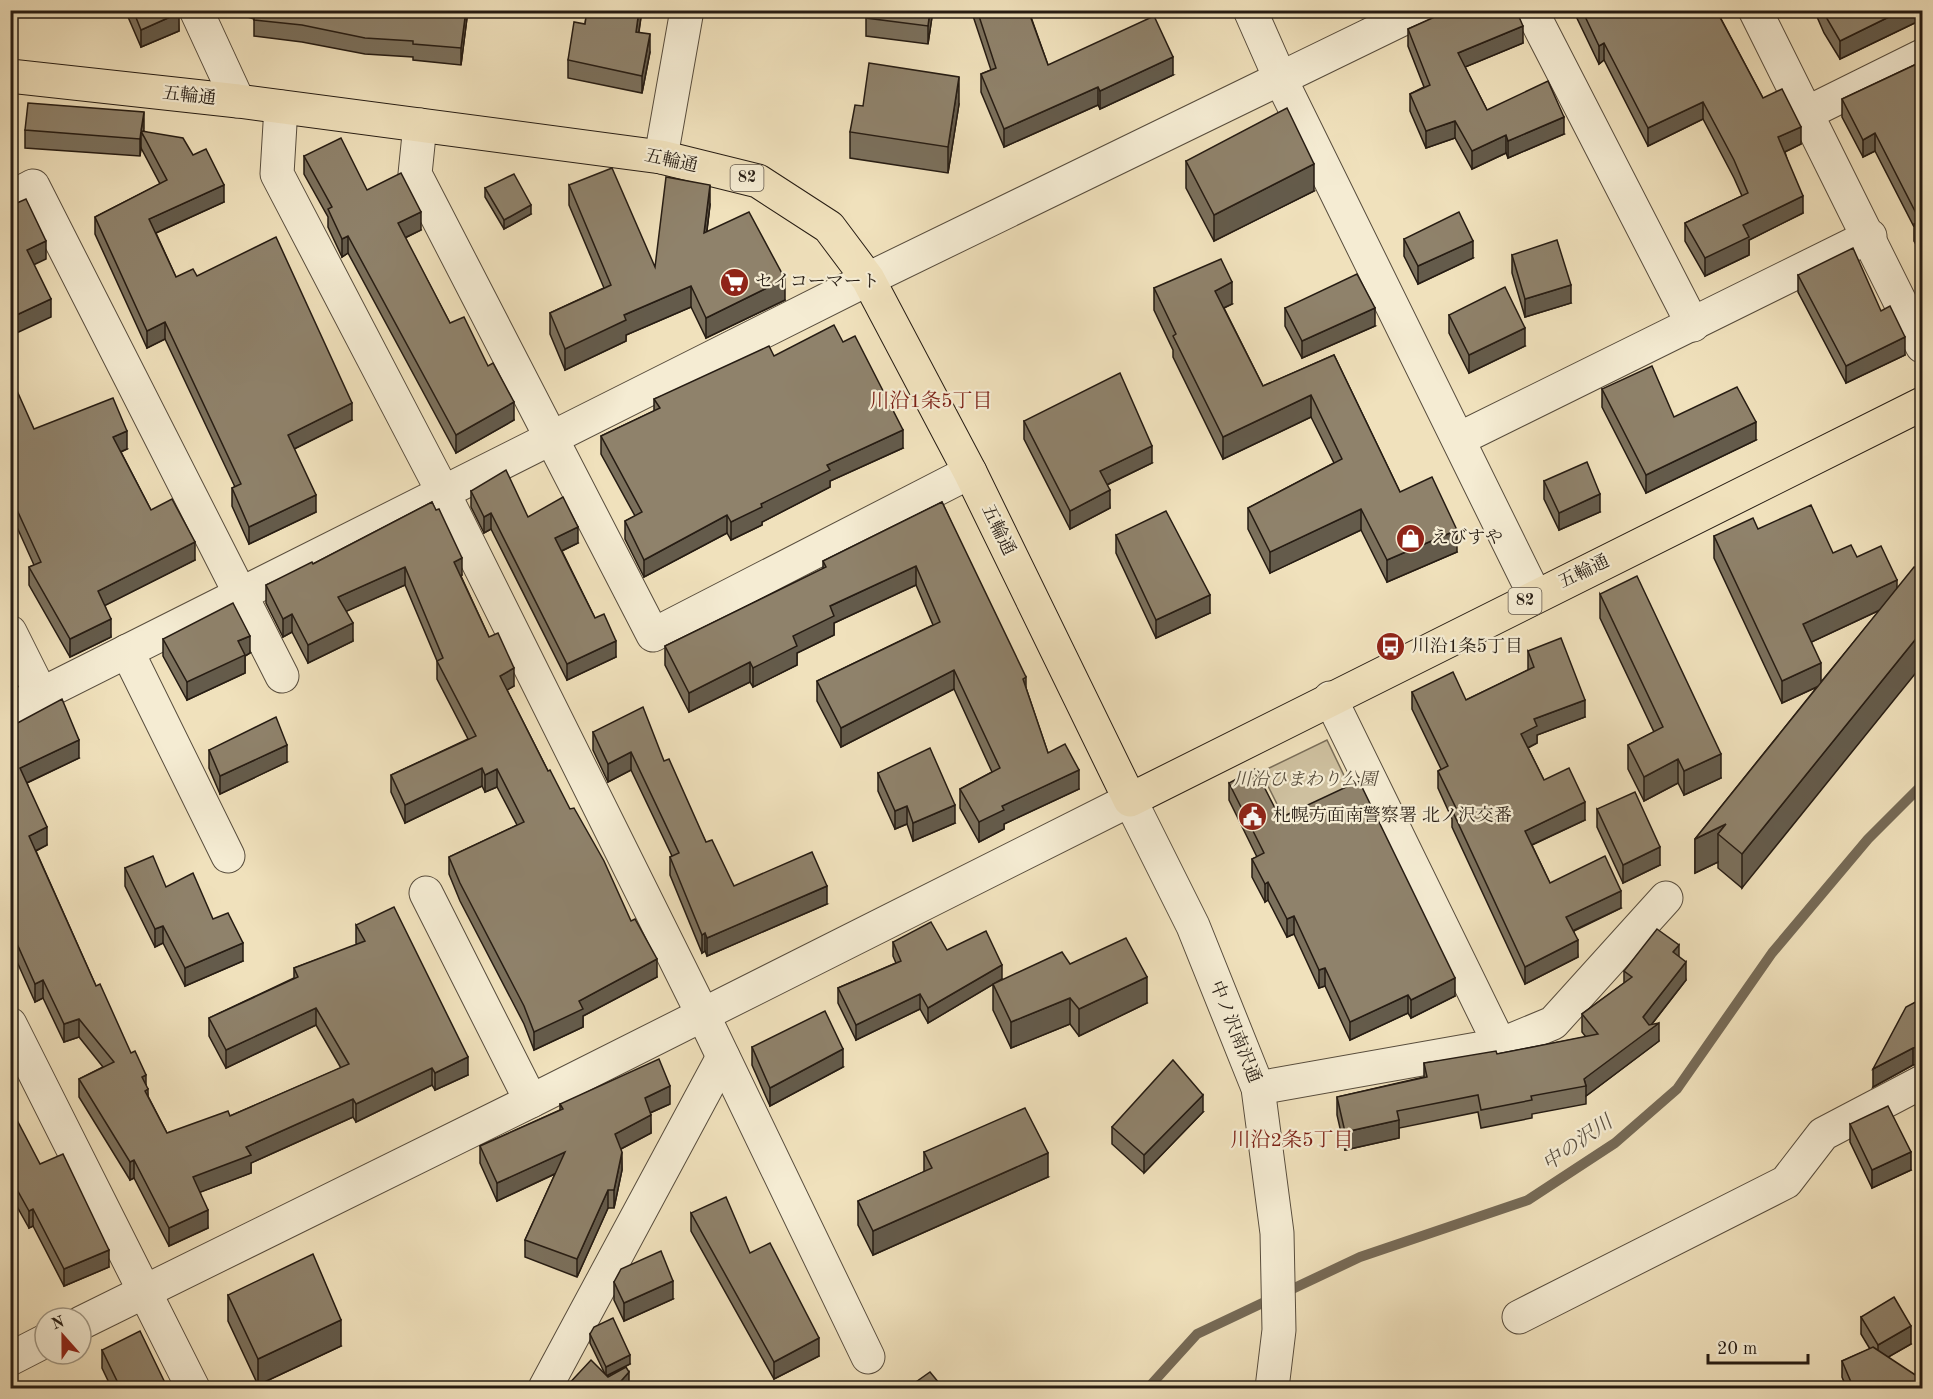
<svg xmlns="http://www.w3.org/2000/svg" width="1933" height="1399" viewBox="0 0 1933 1399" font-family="'Old Standard TT','Noto Serif JP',serif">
<rect width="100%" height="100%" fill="#f0e1bc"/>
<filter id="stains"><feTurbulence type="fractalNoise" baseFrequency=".00333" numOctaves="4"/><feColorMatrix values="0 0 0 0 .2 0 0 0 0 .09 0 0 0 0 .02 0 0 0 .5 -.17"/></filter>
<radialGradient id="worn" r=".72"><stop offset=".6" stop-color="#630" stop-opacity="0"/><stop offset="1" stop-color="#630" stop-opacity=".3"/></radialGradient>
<!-- green -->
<path fill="#cec09f" stroke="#7a6e59" stroke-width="1.5" d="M 1327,740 L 1350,788 L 1285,820 L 1261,772 Z"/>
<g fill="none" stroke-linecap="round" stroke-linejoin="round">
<!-- stream -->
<path stroke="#766a56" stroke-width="10" d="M 1148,1388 L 1197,1334 L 1360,1257 L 1528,1200 L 1615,1143 L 1677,1089 L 1772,953 L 1868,839 L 1922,785"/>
<defs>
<g id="minor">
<path d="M 196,10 L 238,101"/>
<path d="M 1250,10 L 1280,78 L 1535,596"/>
<path d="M 1531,10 L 1693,325"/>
<path d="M 1755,10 L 1922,346"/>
<path d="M 281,107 L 277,174 L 443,492 L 703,1015 L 868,1357"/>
<path d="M 1807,113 L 1922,56"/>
<path d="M 420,125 L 415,174 L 653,635 L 970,472"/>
<path d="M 661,157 L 687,10"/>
<path d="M 10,198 L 33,186 L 282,676"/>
<path d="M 1459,439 L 1870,236"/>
<path d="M 10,632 L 41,694"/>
<path d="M 127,651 L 228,856"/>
<path d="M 10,710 L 868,279 L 1421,10"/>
<path d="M 426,893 L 531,1101"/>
<path d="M 10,1024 L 193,1388"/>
<path d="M 1500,1045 L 1553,1023 L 1666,898"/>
<path d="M 1258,1088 L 1500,1045 L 1330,698"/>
<path d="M 1519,1317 L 1786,1182 L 1823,1134 L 1922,1082"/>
<path d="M 81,1323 L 531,1101 L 1130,800 L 1193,926 L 1258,1088 L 1277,1233 L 1279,1330 L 1272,1388"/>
<path d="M 10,1359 L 45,1341"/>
<path d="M 545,1388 L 723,1057"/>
</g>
<path id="major" d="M 10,76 L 238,101 L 661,157 L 758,181 L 829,227 L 868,279 L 970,472 L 1130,800 L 1922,404"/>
</defs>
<!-- minor casing -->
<use href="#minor" stroke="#584d3d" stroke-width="35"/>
<!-- major casing -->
<use href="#major" stroke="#261c13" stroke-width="35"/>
<!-- minor -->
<use href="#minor" stroke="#f5ecd3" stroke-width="33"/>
<!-- major -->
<use href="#major" stroke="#f0e1bc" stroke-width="33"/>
</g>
<!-- wall -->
<g fill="#7b705c" stroke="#261c13" stroke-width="1.5" fill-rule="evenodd">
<path d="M 125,10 L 178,10 L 179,31 L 141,47 Z"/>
<path d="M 244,10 L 468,10 L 461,65 L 413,60 L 413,57 L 365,54 L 302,42 L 254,36 L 254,19 L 244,16 Z"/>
<path d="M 587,10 L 642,10 L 639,32 L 650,52 L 642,93 L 568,78 L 568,60 L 585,24 Z"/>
<path d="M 933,10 L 928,44 L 866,36 L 866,18 Z"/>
<path d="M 971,10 L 1048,10 L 1031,17 L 1048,65 L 1173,75 L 1100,109 L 1098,105 L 1004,147 L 981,92 L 981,74 L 991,70 Z"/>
<path d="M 1441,10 L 1516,10 L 1523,43 L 1465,67 L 1487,110 L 1564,134 L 1508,158 L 1506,153 L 1472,169 L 1455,138 L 1426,148 L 1410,111 L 1410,94 L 1424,87 L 1408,46 L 1408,29 L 1443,14 Z"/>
<path d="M 1573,10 L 1723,10 L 1718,13 L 1763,98 L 1801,144 L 1785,152 L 1803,213 L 1749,240 L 1749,255 L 1705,276 L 1685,241 L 1685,223 L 1742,196 L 1734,178 L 1703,119 L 1648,146 L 1604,60 L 1599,64 Z"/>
<path d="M 1814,10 L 1923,10 L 1923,19 L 1840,59 L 1824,33 Z"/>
<path d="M 1923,61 L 1923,257 L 1914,241 L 1914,227 L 1875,151 L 1863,157 L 1842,117 L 1842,99 Z"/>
<path d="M 959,104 L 948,173 L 850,158 L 850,132 L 863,106 Z"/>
<path d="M 10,117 L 16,135 L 11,169 L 10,168 Z"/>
<path d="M 25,130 L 144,131 L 193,155 L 224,202 L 156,233 L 176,277 L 197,276 L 352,420 L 294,449 L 316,512 L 249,544 L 232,506 L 232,488 L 235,487 L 165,339 L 147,348 L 95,234 L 95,217 L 160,184 L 141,148 L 140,156 L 25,148 Z"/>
<path d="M 304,156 L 367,190 L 421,230 L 405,238 L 450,323 L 488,366 L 514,420 L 456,453 L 348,253 L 342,257 L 328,227 L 328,217 L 304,174 Z"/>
<path d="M 1186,161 L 1314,191 L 1214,241 L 1186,188 Z"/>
<path d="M 569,185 L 655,267 L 710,205 L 707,231 L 785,300 L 706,338 L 691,307 L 626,335 L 626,341 L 565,370 L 550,334 L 550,313 L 604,288 L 569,205 Z"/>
<path d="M 485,188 L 531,214 L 504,229 L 485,197 Z"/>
<path d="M 1404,239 L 1473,258 L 1418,284 L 1404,256 Z"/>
<path d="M 1512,255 L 1571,303 L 1525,317 L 1512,273 Z"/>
<path d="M 1798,275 L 1881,311 L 1905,355 L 1846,383 L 1798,292 Z"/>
<path d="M 1154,288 L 1232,304 L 1224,308 L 1263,386 L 1334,355 L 1400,492 L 1457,552 L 1387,582 L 1361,530 L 1270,573 L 1248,529 L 1248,508 L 1334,463 L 1311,417 L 1223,459 L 1173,357 L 1173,350 L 1154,310 Z"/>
<path d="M 1285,308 L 1375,326 L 1302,358 L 1285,326 Z"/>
<path d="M 1449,315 L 1525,346 L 1469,373 L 1449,333 Z"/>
<path d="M 774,356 L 903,448 L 830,481 L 830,487 L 762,522 L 762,525 L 731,540 L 727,533 L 644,577 L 625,539 L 625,521 L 635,516 L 601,454 L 601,436 L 654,411 L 654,399 Z"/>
<path d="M 10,386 L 34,429 L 127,449 L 121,452 L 151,510 L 195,560 L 105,605 L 111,637 L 70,657 L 29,585 L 29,567 L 34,565 L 12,516 Z"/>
<path d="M 1602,389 L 1674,417 L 1756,440 L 1646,493 L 1602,407 Z"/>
<path d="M 1024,421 L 1152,463 L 1107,485 L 1110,508 L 1070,529 L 1024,439 Z"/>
<path d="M 1544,481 L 1600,512 L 1559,530 L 1544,499 Z"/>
<path d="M 471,491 L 528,517 L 578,543 L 562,551 L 595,618 L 616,657 L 567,680 L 491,529 L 484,533 L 471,507 Z"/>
<path d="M 432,502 L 462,575 L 461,576 L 489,637 L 514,686 L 507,690 L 548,771 L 657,977 L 583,1016 L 583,1027 L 534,1050 L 524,1024 L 460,901 L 449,874 L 449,857 L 517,825 L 497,787 L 485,792 L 482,786 L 405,823 L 391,792 L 391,775 L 468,739 L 437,679 L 437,661 L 405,585 L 346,611 L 353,641 L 308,663 L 292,632 L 283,637 L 266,603 L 266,585 L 313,564 Z"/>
<path d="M 942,502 L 1026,688 L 1048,753 L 1079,789 L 1004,824 L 1004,829 L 979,842 L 960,808 L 960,789 L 992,772 L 954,689 L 841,747 L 817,701 L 817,681 L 933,625 L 916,585 L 834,623 L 834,635 L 797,653 L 797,665 L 753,687 L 750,682 L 689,712 L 665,665 L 665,646 L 823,569 L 823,561 Z"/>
<path d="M 1758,529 L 1833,553 L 1857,557 L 1897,580 L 1742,888 L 1718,868 L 1718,862 L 1695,873 L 1695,839 L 1817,687 L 1782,703 L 1714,558 L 1714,536 ZM 1880,610 L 1821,682 L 1811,642 Z"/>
<path d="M 1116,535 L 1210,613 L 1156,638 L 1116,553 Z"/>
<path d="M 1600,594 L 1721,778 L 1684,795 L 1678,783 L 1644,801 L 1628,769 L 1628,745 L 1654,732 L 1600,618 Z"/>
<path d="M 163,639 L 250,653 L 245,656 L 245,673 L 187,700 L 163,656 Z"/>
<path d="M 1528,651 L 1585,717 L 1537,735 L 1537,743 L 1528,748 L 1544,780 L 1585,820 L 1532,845 L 1550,883 L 1621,908 L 1574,931 L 1578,957 L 1525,984 L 1452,827 L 1452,819 L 1438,788 L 1438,771 L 1441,769 L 1412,709 L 1412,692 L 1466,700 L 1528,670 Z"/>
<path d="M 10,727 L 79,758 L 27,783 L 47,845 L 36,851 L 96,986 L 146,1085 L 148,1096 L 167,1133 L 230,1116 L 341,1068 L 316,1025 L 226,1068 L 209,1036 L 209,1018 L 294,978 L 294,968 L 357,945 L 356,943 L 356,925 L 468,1075 L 435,1090 L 432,1085 L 356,1122 L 353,1117 L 251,1163 L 251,1173 L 200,1192 L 208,1228 L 169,1246 L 134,1178 L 130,1180 L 79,1097 L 79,1079 L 103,1067 L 79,1037 L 64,1042 L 43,998 L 35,1002 L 10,946 Z"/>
<path d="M 593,732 L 664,761 L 706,842 L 734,886 L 827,904 L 707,956 L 705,951 L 702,953 L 670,875 L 670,857 L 672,856 L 631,770 L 608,782 L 593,750 Z"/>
<path d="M 209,750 L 287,762 L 220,794 L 209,768 Z"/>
<path d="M 878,773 L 955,823 L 913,841 L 907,824 L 895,829 L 878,791 Z"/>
<path d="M 1229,783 L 1280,818 L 1455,996 L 1411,1018 L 1408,1013 L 1350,1040 L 1325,986 L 1319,988 L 1294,934 L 1287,937 L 1268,900 L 1265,902 L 1252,877 L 1252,859 L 1257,857 L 1229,800 Z"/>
<path d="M 1597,809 L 1660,865 L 1623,883 L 1597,827 Z"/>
<path d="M 125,868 L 166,887 L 243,961 L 185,986 L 163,943 L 155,947 L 125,886 Z"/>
<path d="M 893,942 L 947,950 L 1002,979 L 997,982 L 1070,964 L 1147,1003 L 1079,1036 L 1070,1024 L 1011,1048 L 993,1010 L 993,984 L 928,1023 L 920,1009 L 856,1040 L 838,1003 L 838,988 L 896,963 L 893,956 Z"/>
<path d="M 1679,957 L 1686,980 L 1652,1024 L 1659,1041 L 1586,1096 L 1586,1104 L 1532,1114 L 1532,1118 L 1481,1128 L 1478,1112 L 1399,1128 L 1399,1138 L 1345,1150 L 1337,1115 L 1337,1097 L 1424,1077 L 1424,1063 L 1497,1054 L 1586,1037 L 1582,1032 L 1582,1014 L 1624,983 L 1624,971 Z"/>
<path d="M 1923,964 L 1923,990 L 1919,983 L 1919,965 Z"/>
<path d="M 1923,998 L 1923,1064 L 1913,1065 L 1873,1087 Z"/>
<path d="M 752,1047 L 843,1067 L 770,1106 L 752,1065 Z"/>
<path d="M 560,1104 L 670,1104 L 650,1113 L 651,1133 L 621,1149 L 622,1170 L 614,1208 L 608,1208 L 577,1277 L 525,1257 L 525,1240 L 555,1174 L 497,1201 L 480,1163 L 480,1146 L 560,1110 Z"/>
<path d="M 1203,1112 L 1144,1173 L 1112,1144 L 1112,1127 Z"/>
<path d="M 10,1123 L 40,1164 L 109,1267 L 64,1286 L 33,1226 L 29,1228 L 10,1194 Z"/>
<path d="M 1850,1124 L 1911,1170 L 1872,1188 L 1850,1142 Z"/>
<path d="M 924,1152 L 1048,1177 L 873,1255 L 858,1225 L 858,1201 L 924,1172 Z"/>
<path d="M 691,1213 L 819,1356 L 774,1379 L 691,1231 Z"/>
<path d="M 614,1282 L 673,1299 L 624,1321 L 614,1300 Z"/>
<path d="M 228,1295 L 341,1346 L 258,1385 L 228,1321 Z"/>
<path d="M 1861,1317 L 1911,1344 L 1888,1357 L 1923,1389 L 1847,1389 L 1842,1377 L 1842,1361 L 1870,1349 L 1861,1334 Z"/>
<path d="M 590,1334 L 630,1364 L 607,1376 L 629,1389 L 564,1389 L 605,1374 L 590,1343 Z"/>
<path d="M 102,1350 L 168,1389 L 112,1389 L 102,1368 Z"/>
</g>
<!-- shaded-wall -->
<g fill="#645b4b" stroke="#261c13" stroke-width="1.5">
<path d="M 466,10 L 468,10 L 461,65 L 461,48 Z"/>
<path d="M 639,10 L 642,10 L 636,50 L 636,32 Z"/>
<path d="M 930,10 L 933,10 L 928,44 L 928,26 Z"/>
<path d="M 1025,10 L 1048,10 L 1025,20 Z"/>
<path d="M 1903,10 L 1923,10 L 1923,19 L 1840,59 L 1840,41 Z"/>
<path d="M 179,13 L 179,31 L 141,47 L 141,30 Z"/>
<path d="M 1523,26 L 1523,43 L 1458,70 L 1458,53 Z"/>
<path d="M 650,34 L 650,52 L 642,93 L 642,76 Z"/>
<path d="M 1604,43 L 1604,60 L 1599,64 L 1599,46 Z"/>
<path d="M 1173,57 L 1173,75 L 1100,109 L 1100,91 Z"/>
<path d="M 959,77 L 959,104 L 948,173 L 948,147 Z"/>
<path d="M 1098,87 L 1098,105 L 1004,147 L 1004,129 Z"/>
<path d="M 1703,102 L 1703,119 L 1648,146 L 1648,128 Z"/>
<path d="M 144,112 L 144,129 L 143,135 L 141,131 Z"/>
<path d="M 16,117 L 16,135 L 11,169 L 11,151 Z"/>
<path d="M 1564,117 L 1564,134 L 1508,158 L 1508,141 Z"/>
<path d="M 1455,121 L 1455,138 L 1426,148 L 1426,131 Z"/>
<path d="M 1801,127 L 1801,144 L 1778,155 L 1778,137 Z"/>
<path d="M 141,131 L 141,148 L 140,156 L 140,139 Z"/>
<path d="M 1875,133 L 1875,151 L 1863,157 L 1863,140 Z"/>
<path d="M 1506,135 L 1506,153 L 1472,169 L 1472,151 Z"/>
<path d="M 1314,164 L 1314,191 L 1214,241 L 1214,215 Z"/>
<path d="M 224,185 L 224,202 L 149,236 L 149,219 Z"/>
<path d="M 710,185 L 710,205 L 704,253 L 704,233 Z"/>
<path d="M 1803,196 L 1803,213 L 1749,240 L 1749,255 L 1705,276 L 1705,258 L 1743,225 Z"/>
<path d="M 531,205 L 531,214 L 504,229 L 504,220 Z"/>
<path d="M 421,212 L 421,230 L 398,241 L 398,223 Z"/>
<path d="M 348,236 L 348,253 L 342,257 L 342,239 Z"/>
<path d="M 46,241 L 46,259 L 27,268 L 27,250 Z"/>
<path d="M 1473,241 L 1473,258 L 1418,284 L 1418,266 Z"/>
<path d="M 785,279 L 785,300 L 706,338 L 706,318 Z"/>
<path d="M 1232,282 L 1232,304 L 1215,312 L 1215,291 Z"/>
<path d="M 1571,285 L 1571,303 L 1525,317 L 1525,299 Z"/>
<path d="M 691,286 L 691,307 L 626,335 L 626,341 L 565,370 L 565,349 L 624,315 Z"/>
<path d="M 51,299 L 51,317 L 10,336 L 10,318 Z"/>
<path d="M 1375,308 L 1375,326 L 1302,358 L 1302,341 Z"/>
<path d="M 165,322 L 165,339 L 147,348 L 147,331 Z"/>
<path d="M 1525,328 L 1525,346 L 1469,373 L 1469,355 Z"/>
<path d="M 1905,337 L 1905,355 L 1846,383 L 1846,366 Z"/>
<path d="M 1311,395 L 1311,417 L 1223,459 L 1223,437 Z"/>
<path d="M 514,402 L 514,420 L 456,453 L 456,435 Z"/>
<path d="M 352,403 L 352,420 L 288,452 L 288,435 Z"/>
<path d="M 1756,422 L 1756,440 L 1646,493 L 1646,475 Z"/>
<path d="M 903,430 L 903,448 L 830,481 L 830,487 L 762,522 L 762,525 L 731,540 L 731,522 L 827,465 Z"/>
<path d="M 127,431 L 127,449 L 113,455 L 113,437 Z"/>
<path d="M 1152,446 L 1152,463 L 1100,488 L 1100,471 Z"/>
<path d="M 1110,490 L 1110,508 L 1070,529 L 1070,511 Z"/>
<path d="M 1600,494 L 1600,512 L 1559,530 L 1559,513 Z"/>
<path d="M 316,495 L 316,512 L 249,544 L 249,527 Z"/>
<path d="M 10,499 L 12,499 L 12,516 L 10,517 Z"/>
<path d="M 1361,509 L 1361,530 L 1270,573 L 1270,552 Z"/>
<path d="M 491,513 L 491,529 L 484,533 L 484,517 Z"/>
<path d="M 727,515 L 727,533 L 644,577 L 644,560 Z"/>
<path d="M 578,527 L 578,543 L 555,554 L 555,538 Z"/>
<path d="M 1457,530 L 1457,552 L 1387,582 L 1387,560 Z"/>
<path d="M 195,542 L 195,560 L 98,609 L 98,591 Z"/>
<path d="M 462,558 L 462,575 L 454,580 L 454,562 Z"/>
<path d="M 916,566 L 916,585 L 834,623 L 834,635 L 797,653 L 797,665 L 753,687 L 753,668 L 830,606 Z"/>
<path d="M 405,567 L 405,585 L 338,615 L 338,597 Z"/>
<path d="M 1897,580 L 1897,602 L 1803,646 L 1803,624 Z"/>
<path d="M 1210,595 L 1210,613 L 1156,638 L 1156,620 Z"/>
<path d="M 292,614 L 292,632 L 283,637 L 283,619 Z"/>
<path d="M 111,619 L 111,637 L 70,657 L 70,639 Z"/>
<path d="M 353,623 L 353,641 L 308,663 L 308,645 Z"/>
<path d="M 1923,630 L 1923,664 L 1742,888 L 1742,854 Z"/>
<path d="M 250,636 L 250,653 L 245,656 L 245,673 L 187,700 L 187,682 L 238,641 Z"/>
<path d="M 616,641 L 616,657 L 567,680 L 567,664 Z"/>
<path d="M 750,662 L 750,682 L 689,712 L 689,693 Z"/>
<path d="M 1821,663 L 1821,685 L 1782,703 L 1782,681 Z"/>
<path d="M 514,668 L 514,686 L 500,694 L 500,676 Z"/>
<path d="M 954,670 L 954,689 L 841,747 L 841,728 Z"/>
<path d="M 1026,677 L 1026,696 L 1023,679 Z"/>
<path d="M 1585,700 L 1585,717 L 1537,735 L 1537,743 L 1521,751 L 1521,734 L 1534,719 Z"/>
<path d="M 79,740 L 79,758 L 20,786 L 20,768 Z"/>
<path d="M 287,745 L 287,762 L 220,794 L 220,776 Z"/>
<path d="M 631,752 L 631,770 L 608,782 L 608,764 Z"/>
<path d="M 1721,754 L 1721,778 L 1684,795 L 1684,771 Z"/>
<path d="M 1678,759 L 1678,783 L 1644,801 L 1644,777 Z"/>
<path d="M 482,768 L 482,786 L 405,823 L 405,805 Z"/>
<path d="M 497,769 L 497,787 L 485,792 L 485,775 Z"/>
<path d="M 1079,770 L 1079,789 L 1004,824 L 1004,829 L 979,842 L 979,822 L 1002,806 Z"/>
<path d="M 1585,802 L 1585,820 L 1525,848 L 1525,831 Z"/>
<path d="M 955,805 L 955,823 L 913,841 L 913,823 Z"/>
<path d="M 907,806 L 907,824 L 895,829 L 895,811 Z"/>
<path d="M 1726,824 L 1718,834 L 1718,862 L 1695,873 L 1695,839 Z"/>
<path d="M 47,827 L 47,845 L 29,854 L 29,836 Z"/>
<path d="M 1660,847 L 1660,865 L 1623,883 L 1623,865 Z"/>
<path d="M 1268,882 L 1268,900 L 1265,902 L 1265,884 Z"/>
<path d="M 827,886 L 827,904 L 707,956 L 707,938 Z"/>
<path d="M 1621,891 L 1621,908 L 1566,934 L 1566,917 Z"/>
<path d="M 1294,916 L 1294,934 L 1287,937 L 1287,919 Z"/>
<path d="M 163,926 L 163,943 L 155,947 L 155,929 Z"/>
<path d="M 705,933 L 705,951 L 702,953 L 702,935 Z"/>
<path d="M 1578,940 L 1578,957 L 1525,984 L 1525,967 Z"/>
<path d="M 243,943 L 243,961 L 185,986 L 185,968 Z"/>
<path d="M 1679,945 L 1679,963 L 1673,952 Z"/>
<path d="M 657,959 L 657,977 L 583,1016 L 583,1027 L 534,1050 L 534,1032 L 579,1001 Z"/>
<path d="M 1686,962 L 1686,980 L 1644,1034 L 1659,1023 L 1659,1041 L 1586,1096 L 1586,1086 L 1584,1079 L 1643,1017 Z"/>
<path d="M 1002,965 L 1002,979 L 928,1023 L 928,1008 Z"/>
<path d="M 1325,968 L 1325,986 L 1319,988 L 1319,970 Z"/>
<path d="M 1147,977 L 1147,1003 L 1079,1036 L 1079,1009 Z"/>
<path d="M 1455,978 L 1455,996 L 1411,1018 L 1411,1000 Z"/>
<path d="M 43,980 L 43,998 L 35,1002 L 35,984 Z"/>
<path d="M 920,994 L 920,1009 L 856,1040 L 856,1025 Z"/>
<path d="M 1408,995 L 1408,1013 L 1350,1040 L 1350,1022 Z"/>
<path d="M 1070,998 L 1070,1024 L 1011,1048 L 1011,1022 Z"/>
<path d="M 316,1008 L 316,1025 L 226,1068 L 226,1050 Z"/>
<path d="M 79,1019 L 79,1037 L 64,1042 L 64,1024 Z"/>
<path d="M 1913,1048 L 1913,1065 L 1873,1087 L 1873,1069 Z"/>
<path d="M 843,1049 L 843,1067 L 770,1106 L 770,1088 Z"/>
<path d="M 468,1057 L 468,1075 L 435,1090 L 435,1073 Z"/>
<path d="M 432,1068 L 432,1085 L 356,1122 L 356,1104 Z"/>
<path d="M 146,1075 L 146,1090 L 148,1089 L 148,1107 L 142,1077 Z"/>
<path d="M 670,1086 L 670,1104 L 645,1115 L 645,1098 Z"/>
<path d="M 1203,1095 L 1203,1112 L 1144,1173 L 1144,1155 Z"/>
<path d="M 353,1099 L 353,1117 L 251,1163 L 251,1173 L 193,1195 L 193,1177 L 246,1147 Z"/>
<path d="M 651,1115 L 651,1133 L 615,1152 L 615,1134 Z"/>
<path d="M 1399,1120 L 1399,1138 L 1345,1150 L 1345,1132 Z"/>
<path d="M 565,1152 L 565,1169 L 497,1201 L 497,1183 Z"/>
<path d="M 622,1152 L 622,1170 L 614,1208 L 614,1190 Z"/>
<path d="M 1911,1152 L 1911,1170 L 1872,1188 L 1872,1170 Z"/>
<path d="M 1048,1153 L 1048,1177 L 873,1255 L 873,1231 Z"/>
<path d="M 134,1160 L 134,1178 L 130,1180 L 130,1162 Z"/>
<path d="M 608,1190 L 608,1208 L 577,1277 L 577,1259 Z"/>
<path d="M 33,1209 L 33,1226 L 29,1228 L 29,1211 Z"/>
<path d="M 208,1210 L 208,1228 L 169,1246 L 169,1228 Z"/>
<path d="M 109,1250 L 109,1267 L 64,1286 L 64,1269 Z"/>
<path d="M 673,1281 L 673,1299 L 624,1321 L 624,1303 Z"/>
<path d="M 341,1320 L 341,1346 L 258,1385 L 258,1359 Z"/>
<path d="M 1911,1326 L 1911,1344 L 1878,1363 L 1878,1345 Z"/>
<path d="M 819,1338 L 819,1356 L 774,1379 L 774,1362 Z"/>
<path d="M 630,1355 L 630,1364 L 606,1376 L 606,1367 Z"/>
<path d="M 629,1372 L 629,1389 L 614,1389 Z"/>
</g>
<!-- building -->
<g fill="#8f826b" stroke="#261c13" stroke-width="1.5">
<path d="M 133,10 L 178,10 L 179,13 L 141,30 Z"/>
<path d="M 255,10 L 466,10 L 461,48 L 413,44 L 413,41 L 365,38 L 302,25 L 254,20 Z"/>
<path d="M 587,10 L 639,10 L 636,32 L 650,34 L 642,76 L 568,60 L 574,22 L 585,24 Z"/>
<path d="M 867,10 L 930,10 L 928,26 L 866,18 Z"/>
<path d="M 977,10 L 1028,10 L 1048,65 L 1154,16 L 1173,57 L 1100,91 L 1098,87 L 1004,129 L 981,74 L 996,68 Z"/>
<path d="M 1450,10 L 1516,10 L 1523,26 L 1458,53 L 1487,110 L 1548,81 L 1564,117 L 1508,141 L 1506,135 L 1472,151 L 1455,121 L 1426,131 L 1410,94 L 1430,85 L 1408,29 Z"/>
<path d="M 1582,10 L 1716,10 L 1763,98 L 1782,89 L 1801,127 L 1778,137 L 1803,196 L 1743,225 L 1749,237 L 1705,258 L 1685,223 L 1748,193 L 1734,160 L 1703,102 L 1648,128 L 1604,43 L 1599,46 Z"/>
<path d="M 1822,10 L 1903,10 L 1840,41 Z"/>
<path d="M 1923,61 L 1923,240 L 1914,224 L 1920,221 L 1875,133 L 1863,140 L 1842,99 Z"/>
<path d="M 869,63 L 959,77 L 948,147 L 850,132 L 855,105 L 863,106 Z"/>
<path d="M 28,103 L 144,112 L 141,131 L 183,138 L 193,155 L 206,149 L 224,185 L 149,219 L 176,277 L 193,269 L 197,276 L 276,237 L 352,403 L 288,435 L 316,495 L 249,527 L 232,488 L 241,484 L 165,322 L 147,331 L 95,217 L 167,180 L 141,131 L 140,139 L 25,130 Z"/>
<path d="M 1287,108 L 1314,164 L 1214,215 L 1186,161 Z"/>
<path d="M 10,117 L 16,117 L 11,151 L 10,151 Z"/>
<path d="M 341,138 L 367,190 L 401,173 L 421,212 L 398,223 L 450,323 L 464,317 L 488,366 L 493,363 L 514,402 L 456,435 L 348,236 L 342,239 L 328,209 L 332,207 L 304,156 Z"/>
<path d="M 612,168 L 655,267 L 666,177 L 710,185 L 704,233 L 749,212 L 785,279 L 706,318 L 691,286 L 624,315 L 626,320 L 565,349 L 550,313 L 611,285 L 569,185 Z"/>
<path d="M 514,174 L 531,205 L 504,220 L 485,188 Z"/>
<path d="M 26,199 L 46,241 L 27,250 L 51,299 L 10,318 L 10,206 Z"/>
<path d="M 1459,212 L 1473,241 L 1418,266 L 1404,239 Z"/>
<path d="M 1557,240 L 1571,285 L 1525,299 L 1512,255 Z"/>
<path d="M 1853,248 L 1881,311 L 1890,306 L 1905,337 L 1846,366 L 1798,275 Z"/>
<path d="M 1221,259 L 1232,282 L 1215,291 L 1263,386 L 1334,355 L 1400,492 L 1432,477 L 1457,530 L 1387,560 L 1361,509 L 1270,552 L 1248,508 L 1342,459 L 1311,395 L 1223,437 L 1173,336 L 1176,334 L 1154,288 Z"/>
<path d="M 1357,274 L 1375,308 L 1302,341 L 1285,308 Z"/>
<path d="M 1505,287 L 1525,328 L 1469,355 L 1449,315 Z"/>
<path d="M 834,325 L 843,342 L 855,336 L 903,430 L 827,465 L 830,470 L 761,504 L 762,507 L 731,522 L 727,515 L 644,560 L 625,521 L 642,512 L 601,436 L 660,408 L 654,399 L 769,346 L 774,356 Z"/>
<path d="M 1652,366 L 1674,417 L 1737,387 L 1756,422 L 1646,475 L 1602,389 Z"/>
<path d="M 1120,373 L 1152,446 L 1100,471 L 1110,490 L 1070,511 L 1024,421 Z"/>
<path d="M 14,384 L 34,429 L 113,398 L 127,431 L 113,437 L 151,510 L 172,499 L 195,542 L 98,591 L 111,619 L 70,639 L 29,567 L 41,562 L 12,499 L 10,499 L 10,386 Z"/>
<path d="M 1587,462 L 1600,494 L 1559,513 L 1544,481 Z"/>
<path d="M 506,470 L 528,517 L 563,497 L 578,527 L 555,538 L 595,618 L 604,614 L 616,641 L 567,664 L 491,513 L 484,517 L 471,491 Z"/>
<path d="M 432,502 L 436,510 L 439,509 L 462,558 L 454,562 L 489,637 L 498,633 L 514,668 L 500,676 L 548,771 L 550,770 L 570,809 L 574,808 L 604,861 L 631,921 L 635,919 L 657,959 L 579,1001 L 583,1009 L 534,1032 L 524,1006 L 460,883 L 449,857 L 524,822 L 497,769 L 485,775 L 482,768 L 405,805 L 391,775 L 476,736 L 437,661 L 443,658 L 405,567 L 338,597 L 353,623 L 308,645 L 292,614 L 283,619 L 266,585 L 312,562 L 313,564 Z"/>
<path d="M 942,502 L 1026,677 L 1023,679 L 1048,753 L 1065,744 L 1079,770 L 1002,806 L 1004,810 L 979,822 L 960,789 L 1000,768 L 954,670 L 841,728 L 817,681 L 940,622 L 916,566 L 830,606 L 834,616 L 793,636 L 797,646 L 753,668 L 750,662 L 689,693 L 665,646 L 826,567 L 823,561 Z"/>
<path d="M 1811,505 L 1833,553 L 1851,545 L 1857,557 L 1881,546 L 1897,580 L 1803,624 L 1821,663 L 1782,681 L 1714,536 L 1753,518 L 1758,529 Z"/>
<path d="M 1166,511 L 1210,595 L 1156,620 L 1116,535 Z"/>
<path d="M 1914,567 L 1923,567 L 1923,630 L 1742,854 L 1718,834 L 1726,824 L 1695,839 Z"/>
<path d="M 1637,576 L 1721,754 L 1684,771 L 1678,759 L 1644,777 L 1628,745 L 1663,727 L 1600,594 Z"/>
<path d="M 233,603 L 250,636 L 238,641 L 245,655 L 187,682 L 163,639 Z"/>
<path d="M 1561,638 L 1585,700 L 1534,719 L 1537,726 L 1521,734 L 1544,780 L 1569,768 L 1585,802 L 1525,831 L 1550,883 L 1605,856 L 1621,891 L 1566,917 L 1578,940 L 1525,967 L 1452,810 L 1456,808 L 1438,771 L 1448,766 L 1412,692 L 1453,672 L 1466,700 L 1534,667 L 1528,651 Z"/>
<path d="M 62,699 L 79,740 L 20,768 L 47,827 L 29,836 L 96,986 L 100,984 L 131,1053 L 135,1051 L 146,1075 L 142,1077 L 148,1089 L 145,1091 L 167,1133 L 228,1111 L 230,1116 L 349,1064 L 316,1008 L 226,1050 L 209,1018 L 298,977 L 294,968 L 365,941 L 356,925 L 394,907 L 468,1057 L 435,1073 L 432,1068 L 356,1104 L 353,1099 L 246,1147 L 251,1155 L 193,1177 L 208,1210 L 169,1228 L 134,1160 L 130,1162 L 79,1079 L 114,1062 L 79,1019 L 64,1024 L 43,980 L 35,984 L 10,928 L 10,727 Z"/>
<path d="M 643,707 L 664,761 L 669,759 L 706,842 L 712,840 L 734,886 L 812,852 L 827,886 L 707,938 L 705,933 L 702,935 L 670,857 L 679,853 L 631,752 L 608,764 L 593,732 Z"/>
<path d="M 276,717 L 287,745 L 220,776 L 209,750 Z"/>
<path d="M 930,748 L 955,805 L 913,823 L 907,806 L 895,811 L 878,773 Z"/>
<path d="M 1255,769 L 1280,818 L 1359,781 L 1455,978 L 1411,1000 L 1408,995 L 1350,1022 L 1325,968 L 1319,970 L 1294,916 L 1287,919 L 1268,882 L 1265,884 L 1252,859 L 1264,853 L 1229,783 Z"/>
<path d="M 1635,792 L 1660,847 L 1623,865 L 1597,809 Z"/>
<path d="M 153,856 L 166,887 L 193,873 L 213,919 L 228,913 L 243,943 L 185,968 L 163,926 L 155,929 L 125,868 Z"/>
<path d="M 931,922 L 947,950 L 986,931 L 1002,965 L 928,1008 L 920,994 L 856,1025 L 838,988 L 901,961 L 893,942 Z"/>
<path d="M 1657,929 L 1679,945 L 1673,952 L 1686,962 L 1643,1017 L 1649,1025 L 1659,1023 L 1584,1079 L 1586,1086 L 1531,1096 L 1532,1100 L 1481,1110 L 1478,1095 L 1397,1111 L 1399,1120 L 1345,1132 L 1337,1097 L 1427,1077 L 1424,1063 L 1496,1051 L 1497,1054 L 1598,1034 L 1582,1014 L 1632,977 L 1624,971 Z"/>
<path d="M 1126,938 L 1147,977 L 1079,1009 L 1070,998 L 1011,1022 L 993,984 L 1062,952 L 1070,964 Z"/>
<path d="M 1923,964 L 1923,973 L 1919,965 Z"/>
<path d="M 1923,998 L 1923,1046 L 1913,1048 L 1873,1069 L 1906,1007 Z"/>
<path d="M 825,1011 L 843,1049 L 770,1088 L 752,1047 Z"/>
<path d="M 659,1059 L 670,1086 L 645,1098 L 651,1115 L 615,1134 L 622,1152 L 614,1190 L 608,1190 L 577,1259 L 525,1240 L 565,1152 L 497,1183 L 480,1146 L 563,1109 L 560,1104 Z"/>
<path d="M 1173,1060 L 1203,1095 L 1144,1155 L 1112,1127 Z"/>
<path d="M 1888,1106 L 1911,1152 L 1872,1170 L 1850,1124 Z"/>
<path d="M 1025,1108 L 1048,1153 L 873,1231 L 858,1201 L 932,1168 L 924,1152 Z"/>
<path d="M 17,1120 L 40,1164 L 63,1154 L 109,1250 L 64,1269 L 33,1209 L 29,1211 L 10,1177 L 10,1123 Z"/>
<path d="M 726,1197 L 750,1253 L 770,1243 L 819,1338 L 774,1362 L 691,1213 Z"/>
<path d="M 661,1251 L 673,1281 L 624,1303 L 614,1282 L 621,1269 Z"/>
<path d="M 313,1254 L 341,1320 L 258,1359 L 228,1295 Z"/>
<path d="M 1894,1297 L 1911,1326 L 1878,1345 L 1861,1317 Z"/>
<path d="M 613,1318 L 630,1355 L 606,1367 L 590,1334 L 594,1327 Z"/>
<path d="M 140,1331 L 168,1389 L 121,1389 L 102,1350 Z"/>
<path d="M 1873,1347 L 1923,1380 L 1923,1389 L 1854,1389 L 1842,1361 Z"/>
<path d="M 591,1360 L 608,1377 L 626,1367 L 629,1372 L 614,1389 L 564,1389 Z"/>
<path d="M 930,1372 L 944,1389 L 906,1389 Z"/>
</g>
<!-- icons -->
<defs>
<symbol id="supermarket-disc" viewBox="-11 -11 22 22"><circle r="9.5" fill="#8f2418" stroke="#f5ecd3"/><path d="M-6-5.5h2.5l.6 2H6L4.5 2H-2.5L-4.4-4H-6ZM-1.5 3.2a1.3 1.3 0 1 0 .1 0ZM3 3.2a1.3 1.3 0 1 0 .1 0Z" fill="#fff"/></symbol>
<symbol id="shop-disc" viewBox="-11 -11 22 22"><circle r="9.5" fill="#8f2418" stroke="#f5ecd3"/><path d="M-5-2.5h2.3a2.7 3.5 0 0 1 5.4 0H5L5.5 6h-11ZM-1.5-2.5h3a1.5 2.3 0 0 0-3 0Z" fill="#fff"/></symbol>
<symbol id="bus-disc" viewBox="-11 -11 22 22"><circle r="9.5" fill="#8f2418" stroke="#f5ecd3"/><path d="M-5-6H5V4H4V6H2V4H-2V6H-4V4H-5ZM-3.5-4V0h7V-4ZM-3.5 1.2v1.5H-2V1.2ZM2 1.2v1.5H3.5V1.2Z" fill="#fff"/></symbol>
<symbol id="civic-disc" viewBox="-11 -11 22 22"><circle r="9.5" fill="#8f2418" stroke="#f5ecd3"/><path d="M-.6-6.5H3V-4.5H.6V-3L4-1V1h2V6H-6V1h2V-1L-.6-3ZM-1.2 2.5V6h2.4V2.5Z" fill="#fff"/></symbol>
</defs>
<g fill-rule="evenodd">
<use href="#supermarket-disc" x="718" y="266" width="33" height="33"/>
<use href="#shop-disc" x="1394" y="522" width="33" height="33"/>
<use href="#bus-disc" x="1374" y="630" width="33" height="33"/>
<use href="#civic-disc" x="1236" y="800" width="33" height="33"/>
</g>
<g text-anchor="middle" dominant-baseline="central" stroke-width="4.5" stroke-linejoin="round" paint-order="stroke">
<!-- shield labels -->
<g fill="#f5ecd3" stroke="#645a4d" stroke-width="1.5">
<rect x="730.5" y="165" width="33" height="26" rx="4.5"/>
<rect x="1508.5" y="588" width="33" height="26" rx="4.5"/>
</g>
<g font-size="16" font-weight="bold" fill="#261c13">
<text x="747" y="178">82</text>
<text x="1525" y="601">82</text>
</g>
<!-- street labels -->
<g font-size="18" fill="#261c13" stroke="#f5ecd3">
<text transform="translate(189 96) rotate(6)">五輪通</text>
<text transform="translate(671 161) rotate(12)">五輪通</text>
<text transform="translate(998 530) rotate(64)">五輪通</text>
<text transform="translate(1584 572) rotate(-26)">五輪通</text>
<text transform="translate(1235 1032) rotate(68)">中ノ沢南沢通</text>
</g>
<!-- poi labels -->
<g font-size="18" fill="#261c13" stroke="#f5ecd3" text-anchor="start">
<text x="755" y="282">セイコーマート</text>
<text x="1431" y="538">えびすや</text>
<text x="1412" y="647">川沿1条5丁目</text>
<text x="1273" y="816">札幌方面南警察署 北ノ沢交番</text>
</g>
<!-- park labels -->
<g font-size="18" font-style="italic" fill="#584d3d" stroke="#f5ecd3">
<text x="1305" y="780">川沿ひまわり公園</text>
</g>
<!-- neighbourhood labels -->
<g font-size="20" fill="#7a1f14" stroke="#f5ecd3">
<text x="931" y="402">川沿1条5丁目</text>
<text x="1292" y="1141">川沿2条5丁目</text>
</g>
<!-- water labels -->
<g font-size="20" font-style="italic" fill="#5b5040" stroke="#f5ecd3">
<text transform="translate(1578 1144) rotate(-35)">中の沢川</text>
</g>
</g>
<!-- margin -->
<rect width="1933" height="1399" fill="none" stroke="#f0e1bc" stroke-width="36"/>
<rect x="12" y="12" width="1909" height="1375" fill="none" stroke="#261c13" stroke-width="3"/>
<rect x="18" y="18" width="1897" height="1363" fill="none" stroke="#261c13" stroke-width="1.5"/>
<!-- north arrow -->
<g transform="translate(63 1336) rotate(339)"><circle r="28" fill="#f5ecd3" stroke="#a29986" stroke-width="1.5"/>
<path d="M0-4.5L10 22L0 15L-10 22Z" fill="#8f2418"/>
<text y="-9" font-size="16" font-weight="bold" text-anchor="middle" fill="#261c13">N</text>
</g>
<!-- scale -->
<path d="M1708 1354v9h100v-9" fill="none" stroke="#261c13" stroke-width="3"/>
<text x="1717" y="1354" font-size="18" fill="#261c13" stroke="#f5ecd3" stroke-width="4.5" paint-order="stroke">20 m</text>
<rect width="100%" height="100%" filter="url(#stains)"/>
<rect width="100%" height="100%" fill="url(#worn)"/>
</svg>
